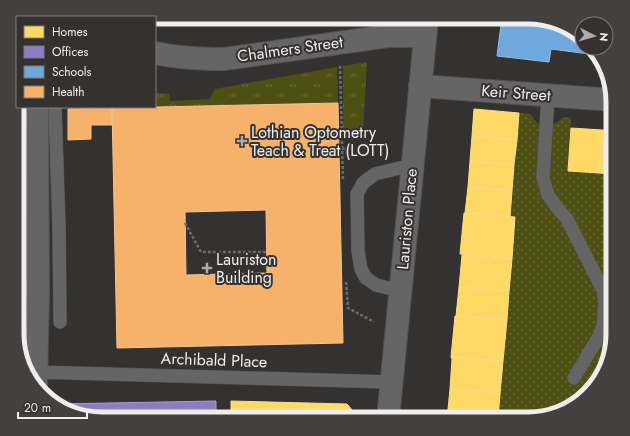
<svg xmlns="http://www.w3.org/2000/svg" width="630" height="436" viewBox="0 0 630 436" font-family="Jost,sans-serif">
<defs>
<pattern id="grass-tufts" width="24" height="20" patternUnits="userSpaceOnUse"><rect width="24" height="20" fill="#4e4f12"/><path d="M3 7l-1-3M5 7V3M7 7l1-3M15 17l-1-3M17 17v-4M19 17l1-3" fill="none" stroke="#686935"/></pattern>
<pattern id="garden-dots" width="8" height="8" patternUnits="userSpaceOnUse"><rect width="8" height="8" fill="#4e4f12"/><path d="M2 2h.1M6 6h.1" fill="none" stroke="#686935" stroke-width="1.8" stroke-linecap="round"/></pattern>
</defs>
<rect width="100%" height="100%" fill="#343231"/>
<!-- grass -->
<g fill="url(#grass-tufts)">
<path d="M 367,62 L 363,131 L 343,130 L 343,66 Z"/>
<path d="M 337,67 L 338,103 L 68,109 L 68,107 L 155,107 L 155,93 L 169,94 L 170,101 L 210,99 L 215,89 Z"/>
</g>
<!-- garden -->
<path fill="url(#garden-dots)" d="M 519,113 L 530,114 L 538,124 C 553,125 553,126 564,117 L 571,118 L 568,171 L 613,174 L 613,340 L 596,386 L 566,410 L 529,419 L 498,419 L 515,218 L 510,217 Z"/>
<!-- homes -->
<g fill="#ffd966" stroke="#fadf8e">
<path d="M 474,109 L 519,113 L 517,140 L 472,136 Z"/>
<path d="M 571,128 L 602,130 L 599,173 L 568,171 Z"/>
<path d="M 602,130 L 613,131 L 613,174 L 599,173 Z"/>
<path d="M 472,136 L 517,140 L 514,165 L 470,161 Z"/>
<path d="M 470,161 L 514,165 L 512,191 L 468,187 Z"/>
<path d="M 468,187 L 512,191 L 510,217 L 465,213 Z"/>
<path d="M 464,213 L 515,217 L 512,259 L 460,254 Z"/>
<path d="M 462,255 L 512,259 L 509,291 L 459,287 Z"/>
<path d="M 459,287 L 509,291 L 507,320 L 456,316 Z"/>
<path d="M 455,316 L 507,320 L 503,361 L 451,357 Z"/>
<path d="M 451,357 L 503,361 L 500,394 L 450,389 L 452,359 Z"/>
<path d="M 450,389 L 500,394 L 498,419 L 447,419 Z"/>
<path d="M 231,401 L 308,403 L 308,419 L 231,419 Z"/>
<path d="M 308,403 L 347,404 L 353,411 L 353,419 L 308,419 Z"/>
</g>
<!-- offices -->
<path fill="#8e7cc3" stroke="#ab9ed0" d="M 216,401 L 216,419 L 96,419 L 56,404 Z"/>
<!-- schools -->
<path fill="#6fa8dc" stroke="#96bde1" d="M 502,17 L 534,17 L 580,34 L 582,37 L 582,48 L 592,48 L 597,55 L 551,49 L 549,62 L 497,56 Z"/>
<!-- health -->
<g fill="#f6b26b" stroke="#f4c492" fill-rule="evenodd">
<path d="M 338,103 L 343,343 L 117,348 L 112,108 ZM 266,210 L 267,273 L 186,275 L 185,212 Z"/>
<path d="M 112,108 L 112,125 L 91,125 L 91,139 L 68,140 L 68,109 Z"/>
</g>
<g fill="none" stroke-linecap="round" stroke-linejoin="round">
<defs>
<g id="service">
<path d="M 548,95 L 543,178 L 548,195 L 559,210 L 567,219 L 603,290 L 605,301 L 603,326 L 599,336 L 574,378"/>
<path d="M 55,107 L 59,227 L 60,322"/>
<path d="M 400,291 L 376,285 L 366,278 L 361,269 L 358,251 L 357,194 L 363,183 L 375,174 L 412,165"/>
<path d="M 36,372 L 392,382"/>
</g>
<g id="minor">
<path d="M 155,53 C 178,58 200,59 224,59 L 388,36 L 425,36"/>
<path d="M 420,86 L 613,100"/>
<path d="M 18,290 L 38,290"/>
<path d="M 36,385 L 38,290 L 37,107"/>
</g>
<path id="tertiary" d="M 388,419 L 427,18"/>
</defs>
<!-- service casing -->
<use href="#service" stroke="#525150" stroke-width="14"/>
<!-- minor casing -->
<use href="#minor" stroke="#525150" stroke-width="24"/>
<!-- tertiary casing -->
<use href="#tertiary" stroke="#525150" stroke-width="24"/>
<!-- path -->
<g stroke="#6e6d6c" stroke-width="2.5" stroke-dasharray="3 2" stroke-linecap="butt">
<path d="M 340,66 L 343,181"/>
<path d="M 342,149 L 378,145"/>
<path d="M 185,223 L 201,252 L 267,252"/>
<path d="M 346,282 L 348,308 L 374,322"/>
</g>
<!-- service -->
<use href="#service" stroke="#666565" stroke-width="13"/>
<!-- minor -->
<use href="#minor" stroke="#666565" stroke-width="22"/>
<!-- tertiary -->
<use href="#tertiary" stroke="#666565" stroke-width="22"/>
</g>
<!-- markers -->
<g fill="#aeacab" stroke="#353130" stroke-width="1.5">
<path d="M240 135h4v4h4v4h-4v4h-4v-4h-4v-4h4z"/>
<path d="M205 262h4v4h4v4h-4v4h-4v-4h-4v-4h4z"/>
</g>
<g text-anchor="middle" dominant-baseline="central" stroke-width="4" stroke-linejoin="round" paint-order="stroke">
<!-- street labels -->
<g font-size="16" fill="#f0eeed" stroke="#353130">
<text transform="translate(290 49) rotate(-8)">Chalmers Street</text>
<text transform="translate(516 93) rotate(4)">Keir Street</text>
<text transform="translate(407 219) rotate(-85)">Lauriston Place</text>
<text transform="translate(214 360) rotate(2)">Archibald Place</text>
</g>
<!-- poi labels -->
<g font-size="16" fill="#f0eeed" stroke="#353130" text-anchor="start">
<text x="251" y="132">Lothian Optometry<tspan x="251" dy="18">Teach &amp; Treat (LOTT)</tspan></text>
<text x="216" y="259">Lauriston<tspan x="216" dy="18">Building</tspan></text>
</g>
</g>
<!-- crop -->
<path d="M0 0H630V436H0ZM102 24H528A78 78 0 0 1 606 102V334A78 78 0 0 1 528 412H102A78 78 0 0 1 24 334V102A78 78 0 0 1 102 24Z" fill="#44403f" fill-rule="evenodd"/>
<path fill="none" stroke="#f0eeed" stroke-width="5" d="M102 24H528A78 78 0 0 1 606 102V334A78 78 0 0 1 528 412H102A78 78 0 0 1 24 334V102A78 78 0 0 1 102 24Z"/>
<!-- legend -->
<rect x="16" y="16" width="140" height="92" fill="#353130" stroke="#807d7c"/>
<rect x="24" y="26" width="20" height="12" fill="#ffd966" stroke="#807d7c"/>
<text x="52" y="36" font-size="12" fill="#f0eeed">Homes</text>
<rect x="24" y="46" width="20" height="12" fill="#8e7cc3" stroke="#807d7c"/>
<text x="52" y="56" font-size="12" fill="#f0eeed">Offices</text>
<rect x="24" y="66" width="20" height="12" fill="#6fa8dc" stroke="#807d7c"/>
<text x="52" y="76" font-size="12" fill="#f0eeed">Schools</text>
<rect x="24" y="86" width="20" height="12" fill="#f6b26b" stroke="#807d7c"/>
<text x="52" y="96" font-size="12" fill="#f0eeed">Health</text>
<!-- north arrow -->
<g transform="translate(594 36) rotate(96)"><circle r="19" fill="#353130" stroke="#807d7c"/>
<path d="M0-3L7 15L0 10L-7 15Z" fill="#aeacab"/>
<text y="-6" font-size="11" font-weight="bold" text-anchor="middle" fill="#f0eeed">N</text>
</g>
<!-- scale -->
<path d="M18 412v6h69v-6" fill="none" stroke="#f0eeed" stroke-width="2"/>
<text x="24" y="412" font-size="12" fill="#f0eeed" stroke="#353130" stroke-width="3" paint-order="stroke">20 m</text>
</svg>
